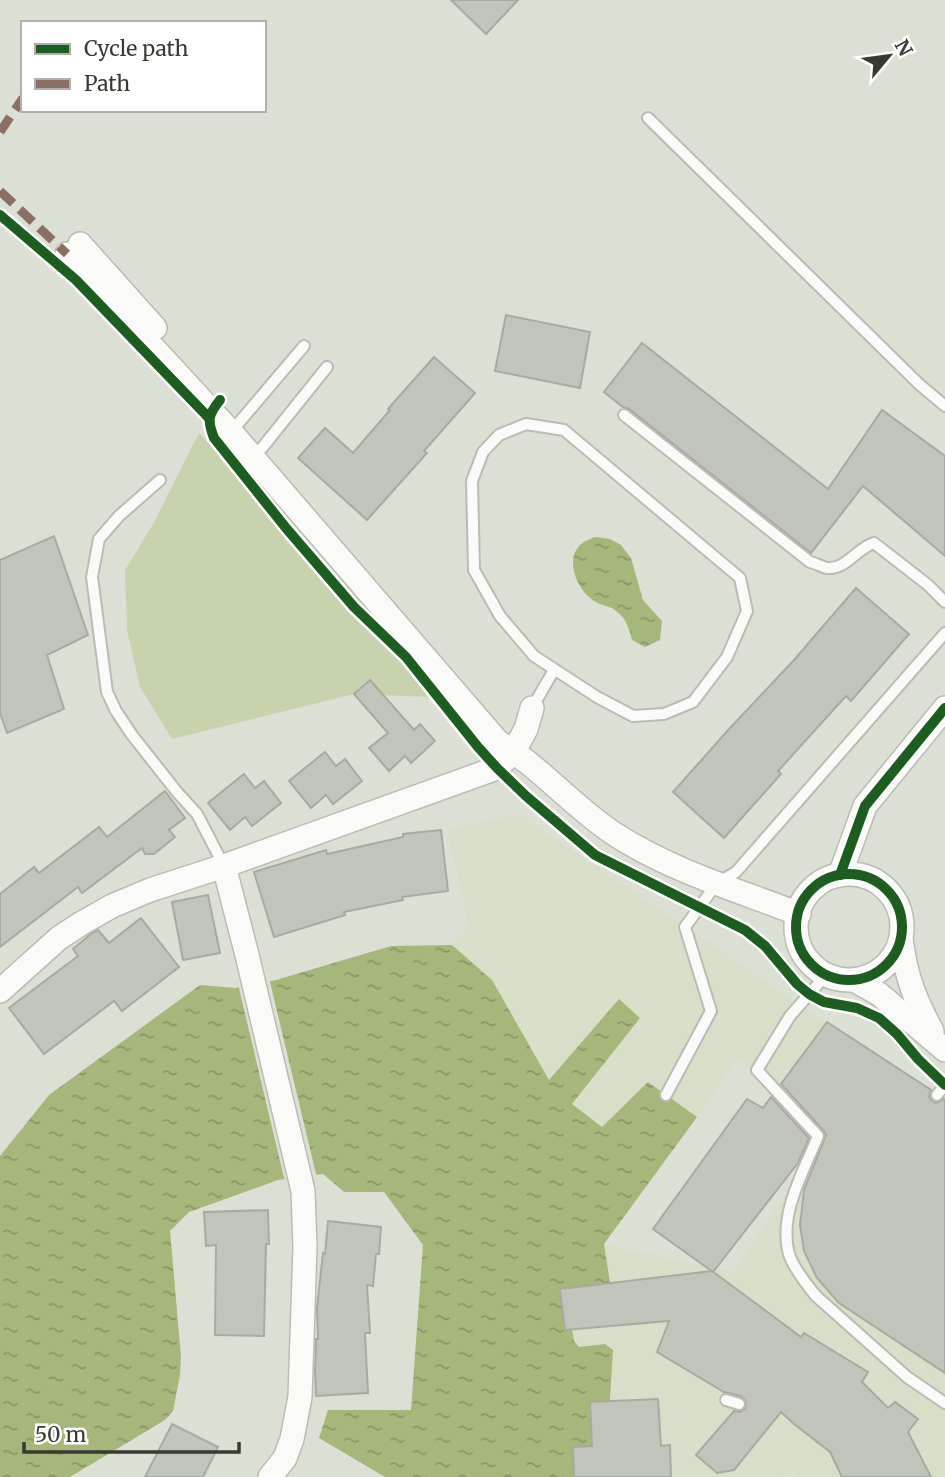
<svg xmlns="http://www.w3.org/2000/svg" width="945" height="1477" viewBox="0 0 945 1477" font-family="Merriweather,serif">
<defs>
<pattern id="water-ripples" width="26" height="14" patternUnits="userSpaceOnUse" patternTransform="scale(1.75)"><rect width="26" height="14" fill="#a6b77b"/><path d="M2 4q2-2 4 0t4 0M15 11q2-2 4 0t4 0" fill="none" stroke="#889665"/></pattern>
</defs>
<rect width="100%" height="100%" fill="#dce0d4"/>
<!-- built -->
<path fill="#d7dfc8" d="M 519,814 L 945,1103 L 945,1477 L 797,1477 L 795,1474 L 777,1477 L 567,1477 L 568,1304 L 603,1244 L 733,1272 L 814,1153 L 807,1116 L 736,1059 L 697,1117 L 648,1082 L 602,1128 L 572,1104 L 640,1018 L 619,1000 L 549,1080 L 492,980 L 452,945 L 469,927 L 447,830 Z"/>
<!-- green -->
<path fill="#c7d3ac" d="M 199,433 L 454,698 L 354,694 L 172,739 L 140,687 L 127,630 L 125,570 L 155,521 Z"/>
<!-- water -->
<g fill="url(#water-ripples)">
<path d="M 595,537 L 610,539 L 621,545 L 631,558 L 643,600 L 662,621 L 660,640 L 645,647 L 632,640 C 629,628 626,618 616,611 C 611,606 602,606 596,602 C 578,592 564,561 580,545 C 584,541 590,539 595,537 Z"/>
<path d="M 452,945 L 492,980 L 549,1080 L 619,999 L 640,1018 L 572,1104 L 602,1127 L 648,1082 L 697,1117 L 604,1244 L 610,1283 L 568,1304 L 574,1341 L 579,1347 L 605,1344 L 613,1350 L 610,1399 L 587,1477 L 385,1477 L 319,1438 L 328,1410 L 411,1410 L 423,1245 L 384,1192 L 344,1192 L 323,1174 L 278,1180 L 189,1212 L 170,1231 L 181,1356 L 180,1375 L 173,1411 L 165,1420 L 70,1477 L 0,1477 L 0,1156 L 49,1095 L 200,985 L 236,988 L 276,980 L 391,946 Z"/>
</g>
<!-- pier -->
<path fill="#dce0d4" d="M 269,978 L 317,1178 L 285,1182 L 238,984 Z"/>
<!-- building -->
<g fill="#c1c4ba" stroke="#a7aaa1" stroke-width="2">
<path d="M 451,0 L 518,0 L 486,34 Z"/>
<path d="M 506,315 L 590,332 L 580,388 L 495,371 Z"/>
<path d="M 642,343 L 828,489 L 882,410 L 945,456 L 945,556 L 863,486 L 811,553 L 629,409 L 623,407 L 604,392 Z"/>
<path d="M 434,357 L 475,393 L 424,451 L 427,453 L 367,520 L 298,458 L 325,428 L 353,453 L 390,410 L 388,409 Z"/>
<path d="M 54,536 L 88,635 L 47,655 L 64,709 L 7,733 L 0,713 L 0,560 Z"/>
<path d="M 856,588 L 909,634 L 851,701 L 846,696 L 778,771 L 781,774 L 724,838 L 673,792 L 730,728 L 794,660 Z"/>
<path d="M 370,680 L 414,730 L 420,724 L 435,741 L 411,763 L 405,756 L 389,771 L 369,748 L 388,733 L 354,694 Z"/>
<path d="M 325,752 L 336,766 L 345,759 L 362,781 L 333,804 L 326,795 L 311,808 L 289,781 Z"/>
<path d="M 244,774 L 255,788 L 264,781 L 281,803 L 252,826 L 245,817 L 230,830 L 208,803 Z"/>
<path d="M 165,791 L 185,818 L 169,830 L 175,837 L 154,854 L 145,854 L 142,848 L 82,893 L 78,887 L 0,947 L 0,894 L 34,867 L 39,873 L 99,827 L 107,837 Z"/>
<path d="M 441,830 L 448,891 L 402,897 L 403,900 L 344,912 L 345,915 L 274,937 L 254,872 L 326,850 L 327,854 L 403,837 L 403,834 Z"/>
<path d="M 208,895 L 220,953 L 183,960 L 172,902 Z"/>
<path d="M 141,918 L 179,967 L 122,1011 L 114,1001 L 44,1054 L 9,1008 L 78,956 L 73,949 L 92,933 L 98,930 L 109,943 Z"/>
<path d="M 827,1022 L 931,1090 L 929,1097 L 933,1102 L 936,1103 L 944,1099 L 945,1100 L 945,1373 L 839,1303 L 817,1278 L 804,1251 L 800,1225 L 804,1190 L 826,1135 L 824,1131 L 781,1084 Z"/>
<path d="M 771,1097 L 809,1138 L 798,1163 L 713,1272 L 653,1229 L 747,1099 L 763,1108 Z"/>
<path d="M 268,1210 L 269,1244 L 266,1244 L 264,1336 L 215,1335 L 216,1245 L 206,1246 L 204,1212 Z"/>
<path d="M 328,1221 L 381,1227 L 379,1254 L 376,1254 L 373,1286 L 367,1285 L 370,1333 L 365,1333 L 368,1393 L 316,1396 L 315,1371 L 316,1339 L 318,1339 L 317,1308 L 323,1253 L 325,1254 Z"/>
<path d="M 712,1271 L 801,1337 L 804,1333 L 868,1372 L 862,1382 L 888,1408 L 895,1402 L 918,1419 L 908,1432 L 931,1477 L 842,1477 L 830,1452 L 794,1424 L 781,1412 L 734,1470 L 717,1473 L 696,1455 L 734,1411 L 740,1412 L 745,1409 L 746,1402 L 741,1396 L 724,1392 L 657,1352 L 669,1321 L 565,1330 L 560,1289 Z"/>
<path d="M 658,1399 L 661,1446 L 670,1445 L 671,1477 L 574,1477 L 573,1447 L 592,1446 L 590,1402 Z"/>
<path d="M 172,1424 L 218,1447 L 203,1477 L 145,1477 Z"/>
</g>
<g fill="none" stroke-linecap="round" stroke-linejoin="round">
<defs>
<g id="service">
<path d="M 648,118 L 920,385 L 945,406"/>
<path d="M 624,415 L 810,562 C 815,563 822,567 827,568 C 846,570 857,548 874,543 L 928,585 L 945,602"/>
<path d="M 526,424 L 564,430 L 740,578 L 747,611 L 727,657 L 693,702 L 664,714 L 633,716 L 597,697 L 534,656 L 500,616 L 474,570 L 472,481 L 483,452 L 499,435 Z"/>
<path d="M 231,432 L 304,346"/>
<path d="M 262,448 L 327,367"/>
<path d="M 160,480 L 119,516 L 99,539 L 92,577 L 107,692 L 116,711 L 132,735 L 177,792 L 197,814 L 224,866"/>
<path d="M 532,708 L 554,670"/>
<path d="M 826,975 L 790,1016 L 757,1070 L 818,1136 C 804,1171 780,1211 788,1250 C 790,1264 807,1285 816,1296 L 907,1377 L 945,1403"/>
<path d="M 666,1095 L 711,1011 L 685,927 L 717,883 L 736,872 L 945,633"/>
<path d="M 937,1095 L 945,1085"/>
<path d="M 726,1400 L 739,1404"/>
</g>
<g id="minor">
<path d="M 80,244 L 155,328"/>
<path d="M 67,254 L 231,432 L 498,742 C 541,767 574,808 616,835 C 672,871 737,890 799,914"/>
<path d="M 224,866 L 247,955 L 303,1191 L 305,1247 L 300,1397 L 292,1439 L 285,1458 L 270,1477"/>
<circle cx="849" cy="927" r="53"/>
<path d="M 840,875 L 865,806 L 945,708"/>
<path d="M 901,939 C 906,976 914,998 932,1031"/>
<path d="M 854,980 L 879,994 L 945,1050"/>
<path d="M 0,991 L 59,938 L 82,923 L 112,906 L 150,890 L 224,866 L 497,768 L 514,751 L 526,729 L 532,708"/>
</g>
</defs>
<!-- service casing -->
<use href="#service" stroke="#b9bcb2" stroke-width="14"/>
<!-- minor casing -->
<use href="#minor" stroke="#b9bcb2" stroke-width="26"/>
<!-- service -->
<use href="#service" stroke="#fafaf9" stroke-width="10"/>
<!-- minor -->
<use href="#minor" stroke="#fafaf9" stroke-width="23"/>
<!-- quiet -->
<g stroke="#8d6e63" stroke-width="9" stroke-dasharray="18 9" stroke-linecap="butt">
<path d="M 0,132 L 23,98"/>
<path d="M 0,191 L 67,254"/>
</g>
<defs>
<g id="cycleway">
<path d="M 0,215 L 76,280 L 209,418"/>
<path d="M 220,400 C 208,415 207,420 214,438 L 286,528 L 354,607 L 406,657 L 478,747 L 497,768 L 526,796 L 595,855 L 745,930 L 765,946 L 797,984 L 809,994 L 824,1002 L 857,1008 L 879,1018 L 897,1034 L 918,1059 L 945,1085"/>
<circle cx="849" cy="927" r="53"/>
<path d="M 840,875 L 865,806 L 945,708"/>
</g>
</defs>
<!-- cycleway casing -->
<use href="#cycleway" stroke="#fff" stroke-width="15"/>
<!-- cycleway -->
<use href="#cycleway" stroke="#1b5e20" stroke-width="10"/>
</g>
<!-- legend -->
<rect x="21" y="21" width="245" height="91" fill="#ffffff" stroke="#afb0ad" stroke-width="2"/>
<rect x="35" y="44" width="35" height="10" fill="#1b5e20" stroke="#afb0ad" stroke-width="2"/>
<text x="84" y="56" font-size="21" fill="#373a31">Cycle path</text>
<rect x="35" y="79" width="35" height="10" fill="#8d6e63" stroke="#afb0ad" stroke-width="2"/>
<text x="84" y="91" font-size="21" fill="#373a31">Path</text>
<!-- north arrow -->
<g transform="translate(889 56) rotate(61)" stroke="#ffffff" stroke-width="5" paint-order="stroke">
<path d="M0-5L12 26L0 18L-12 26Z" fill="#373a31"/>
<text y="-10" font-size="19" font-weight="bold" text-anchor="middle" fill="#373a31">N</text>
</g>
<!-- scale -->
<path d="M24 1442v10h215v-10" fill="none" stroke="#373a31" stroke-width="3.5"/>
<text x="35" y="1442" font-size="21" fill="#373a31" stroke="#ffffff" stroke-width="5" paint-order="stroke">50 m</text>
</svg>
